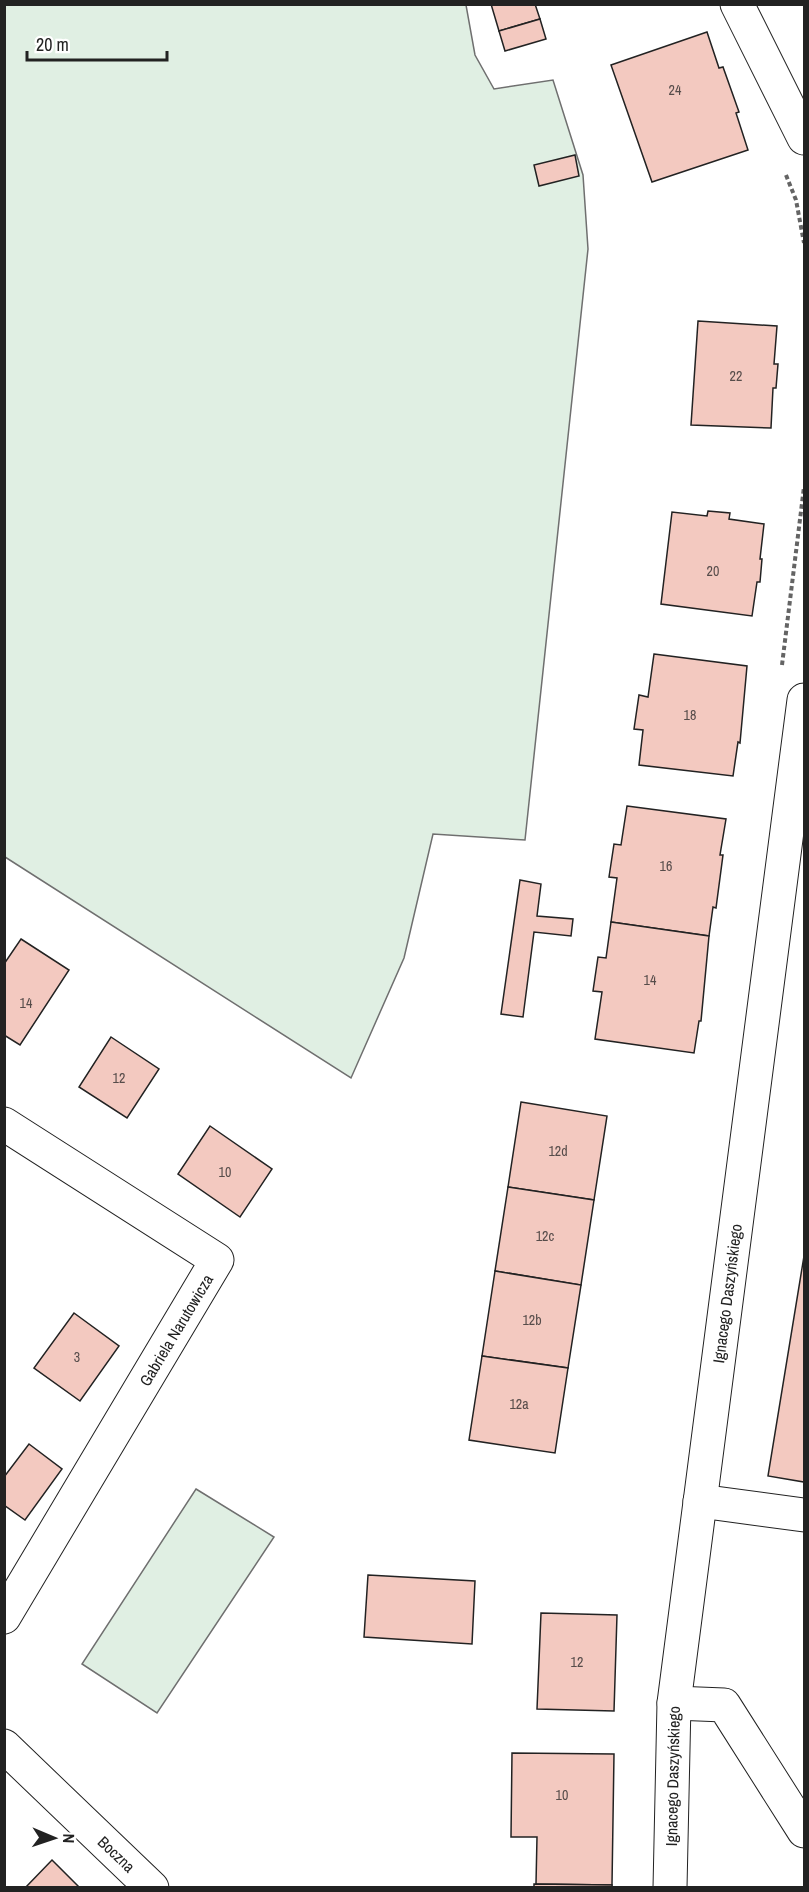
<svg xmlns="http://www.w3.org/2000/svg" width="809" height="1892" viewBox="0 0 809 1892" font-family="'Archivo Narrow',sans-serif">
<rect width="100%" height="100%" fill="#fff"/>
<!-- green -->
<g fill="#e0efe3" stroke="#6f6f6f" stroke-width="1.5">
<path d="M 4,5 L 466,5 L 475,55 L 494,89 L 553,80 L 583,175 L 588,249 L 525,840 L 433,834 L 404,958 L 351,1078 L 5,857 Z"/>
<path d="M 196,1489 L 274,1537 L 157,1713 L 82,1664 Z"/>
</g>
<!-- building -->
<g fill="#f3c9c0" stroke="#222" stroke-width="1.5">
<path d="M 491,4 L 535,4 L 540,19 L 499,31 Z"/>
<path d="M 540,19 L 546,39 L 505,51 L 499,31 Z"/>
<path d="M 707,32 L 719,68 L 723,67 L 739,112 L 736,113 L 748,150 L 652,182 L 611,65 Z"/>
<path d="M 575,155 L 579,176 L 539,186 L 534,165 Z"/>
<path d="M 698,321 L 777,326 L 774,364 L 778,364 L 776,388 L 773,388 L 771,428 L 691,425 Z"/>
<path d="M 708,511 L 730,513 L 729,519 L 764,524 L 760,559 L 762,559 L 760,582 L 757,582 L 752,616 L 661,604 L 672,512 L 707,516 Z"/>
<path d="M 654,654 L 747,666 L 740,743 L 738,742 L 733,776 L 639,765 L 643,730 L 634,729 L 639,695 L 648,697 Z"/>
<path d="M 627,806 L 726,819 L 720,855 L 723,855 L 716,908 L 713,907 L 709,936 L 611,922 L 617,878 L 609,877 L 614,844 L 621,845 Z"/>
<path d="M 520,880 L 541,884 L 537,916 L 573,919 L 571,936 L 534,932 L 523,1017 L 501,1014 Z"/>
<path d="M 611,922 L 709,936 L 701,1021 L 699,1021 L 694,1053 L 595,1039 L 602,992 L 593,991 L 598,957 L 606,958 Z"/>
<path d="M 21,939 L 69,970 L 20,1045 L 4,1035 L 4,964 Z"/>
<path d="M 111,1037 L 159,1069 L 127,1118 L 79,1087 Z"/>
<path d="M 521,1102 L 607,1116 L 594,1200 L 508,1187 Z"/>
<path d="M 210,1126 L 272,1169 L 240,1217 L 178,1174 Z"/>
<path d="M 508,1187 L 594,1200 L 581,1285 L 495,1271 Z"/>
<path d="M 804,1256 L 804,1482 L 768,1476 Z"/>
<path d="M 495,1271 L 581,1285 L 568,1368 L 482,1356 Z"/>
<path d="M 74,1313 L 119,1346 L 80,1401 L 34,1368 Z"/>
<path d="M 482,1356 L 568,1368 L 555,1453 L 469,1440 Z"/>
<path d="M 29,1444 L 62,1469 L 25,1520 L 4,1505 L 4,1477 Z"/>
<path d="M 368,1575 L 475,1581 L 472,1644 L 364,1637 Z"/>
<path d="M 541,1613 L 617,1615 L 614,1711 L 537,1709 Z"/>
<path d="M 512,1753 L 614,1754 L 612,1885 L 536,1884 L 537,1837 L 511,1837 Z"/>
<path d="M 52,1860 L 80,1888 L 25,1888 Z"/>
<path d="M 534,1884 L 612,1885 L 612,1888 L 534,1888 Z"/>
</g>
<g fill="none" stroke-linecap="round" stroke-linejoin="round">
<defs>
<g id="minor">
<path d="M 737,4 L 804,138"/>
<path d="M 4,1124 L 217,1260 L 4,1617"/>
<path d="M 700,1501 L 804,1515"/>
<path d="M 674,1703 L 724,1705 L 804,1831"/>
<path id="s1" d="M 4,1746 L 152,1888"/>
<path id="s2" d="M 670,1888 L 674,1703 L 804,700"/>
</g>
</defs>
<!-- minor casing -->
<use href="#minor" stroke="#222" stroke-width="35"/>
<!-- path -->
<g stroke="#646464" stroke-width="4" stroke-dasharray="4.5 3" stroke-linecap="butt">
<path d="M 786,175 L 796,200 L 804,243"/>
<path d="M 782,665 L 804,487"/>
</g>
<!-- minor -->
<use href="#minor" stroke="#fff" stroke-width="33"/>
</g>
<g text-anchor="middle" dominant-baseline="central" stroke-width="4.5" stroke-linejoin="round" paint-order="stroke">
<!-- number labels -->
<g font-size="14" fill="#564c4a">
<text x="675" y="90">24</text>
<text x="736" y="376">22</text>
<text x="713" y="571">20</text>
<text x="690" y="715">18</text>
<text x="666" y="866">16</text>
<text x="650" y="980">14</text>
<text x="26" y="1003">14</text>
<text x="119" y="1078">12</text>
<text x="558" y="1151">12d</text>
<text x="225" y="1172">10</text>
<text x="545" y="1236">12c</text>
<text x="532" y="1320">12b</text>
<text x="77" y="1357">3</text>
<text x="519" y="1404">12a</text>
<text x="577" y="1662">12</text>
<text x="562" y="1795">10</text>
</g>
<!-- street labels -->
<g font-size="16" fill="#222" stroke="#fff">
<text stroke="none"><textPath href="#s2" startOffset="598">Ignacego Daszyńskiego</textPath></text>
<text transform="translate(176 1330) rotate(-59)">Gabriela Narutowicza</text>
<text stroke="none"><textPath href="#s2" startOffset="112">Ignacego Daszyńskiego</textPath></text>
<text stroke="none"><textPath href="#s1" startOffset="156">Boczna</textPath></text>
</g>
</g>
<!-- border -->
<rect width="809" height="1892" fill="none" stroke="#222222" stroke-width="12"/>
<!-- north arrow -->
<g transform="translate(54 1838) rotate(92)" stroke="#ffffff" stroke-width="4.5" paint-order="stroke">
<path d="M0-4.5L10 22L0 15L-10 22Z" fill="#222222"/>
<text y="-9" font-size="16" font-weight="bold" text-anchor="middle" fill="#222222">N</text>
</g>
<!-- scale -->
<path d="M27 51v9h140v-9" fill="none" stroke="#222222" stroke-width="3"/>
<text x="36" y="51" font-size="18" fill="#222222" stroke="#ffffff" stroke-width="4.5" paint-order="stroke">20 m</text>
</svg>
